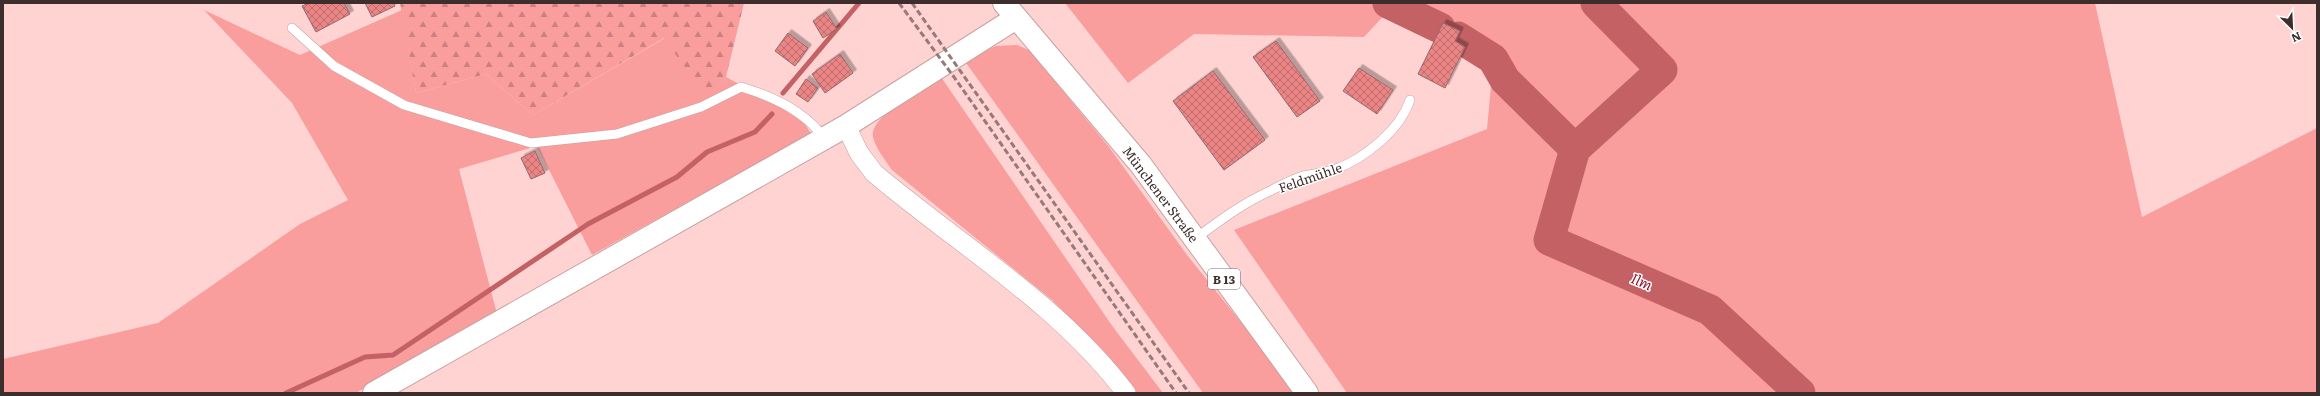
<svg xmlns="http://www.w3.org/2000/svg" width="2320" height="396" viewBox="0 0 2320 396" font-family="Literata,serif">
<defs>
<pattern id="forest-firs" width="22" height="20" patternUnits="userSpaceOnUse"><rect width="22" height="20" fill="#fa9d9d"/><path d="M5 1l3.5 6h-7zM16 11l3.5 6h-7z" fill="#cc8080"/></pattern>
<pattern id="building-cross-hatch" width="8" height="8" patternUnits="userSpaceOnUse"><rect width="8" height="8" fill="#eb8485"/><path d="M0 0l8 8M0 8l8-8" fill="none" stroke="#c06c6d"/></pattern>
<filter id="shadow"><feDropShadow dx="3.5" dy="-3.5" stdDeviation="0" flood-color="#0004"/></filter>
</defs>
<rect width="100%" height="100%" fill="#fed3d2"/>
<!-- grass -->
<g fill="#fa9d9d">
<path d="M 1065,3 L 2095,3 L 2142,217 L 2317,128 L 2317,393 L 1347,393 L 1234,230 L 1487,129 L 1493,64 L 1391,8 L 1364,37 L 1194,34 L 1128,83 Z"/>
<path d="M 204,10 L 300,55 L 402,10 L 416,93 L 486,74 L 533,115 L 665,38 L 708,99 L 726,77 L 801,117 L 811,134 L 592,255 L 537,146 L 459,169 L 497,314 L 356,393 L 3,393 L 3,359 L 158,323 L 300,224 L 348,200 L 292,103 Z"/>
<path d="M 1017,45 L 1029,50 L 1109,147 L 1187,255 L 1281,372 L 1296,393 L 1203,393 L 964,60 L 996,46 Z"/>
<path d="M 941,77 L 1113,327 L 1163,393 L 1137,393 L 1096,345 L 1052,300 L 892,170 C 885,160 876,149 873,137 C 869,116 925,87 941,77 Z"/>
</g>
<!-- forest -->
<path fill="url(#forest-firs)" d="M 400,3 L 744,3 L 726,77 L 708,100 L 664,38 L 533,115 L 486,74 L 416,93 Z"/>
<g fill="none" stroke-linecap="round" stroke-linejoin="round">
<!-- stream -->
<g stroke="#c46164" stroke-width="5">
<path d="M 783,93 L 859,3"/>
<path d="M 286,393 L 365,357 L 393,355 L 588,224 L 677,177 L 707,152 L 755,132 L 772,114"/>
</g>
<!-- river -->
<g stroke="#c46164" stroke-width="31">
<path d="M 1388,3 L 1440,28"/>
<path d="M 1596,3 L 1662,70 L 1575,149 L 1549,240 L 1710,310 L 1800,393"/>
<path d="M 1458,37 L 1493,59 L 1505,80 L 1575,149"/>
</g>
</g>
<!-- building -->
<g fill="url(#building-cross-hatch)" stroke="#906a6a" filter="url(#shadow)">
<path d="M 309,3 L 344,3 L 350,14 L 316,32 L 302,6 Z"/>
<path d="M 365,3 L 393,3 L 395,6 L 372,17 Z"/>
<path d="M 826,12 L 837,29 L 823,38 L 813,21 Z"/>
<path d="M 1443,23 L 1460,31 L 1455,41 L 1465,47 L 1445,88 L 1418,74 Z"/>
<path d="M 788,33 L 808,48 L 795,66 L 775,51 Z"/>
<path d="M 1276,41 L 1320,101 L 1297,117 L 1253,57 Z"/>
<path d="M 840,54 L 853,73 L 825,93 L 812,74 Z"/>
<path d="M 1359,68 L 1393,90 L 1377,114 L 1343,91 Z"/>
<path d="M 1213,71 L 1265,140 L 1224,170 L 1173,101 Z"/>
<path d="M 806,79 L 818,88 L 808,102 L 796,94 Z"/>
<path d="M 535,151 L 545,173 L 531,179 L 521,158 Z"/>
</g>
<g fill="none" stroke-linecap="round" stroke-linejoin="round">
<defs>
<g id="service">
<path d="M 292,28 L 334,66 L 404,105 L 531,143 L 617,134 L 701,107 L 741,87 C 772,96 805,111 824,138"/>
<path d="M 1195,239 C 1219,221 1243,203 1270,191 C 1280,186 1292,179 1303,176 C 1314,174 1325,172 1336,169 C 1365,158 1400,130 1410,100"/>
</g>
<path id="minor" d="M 846,126 L 859,153 L 874,173 C 959,245 1058,303 1126,393"/>
<path id="tertiary" d="M 374,393 L 846,126 L 1016,18"/>
<path id="primary" d="M 1004,3 L 1141,165 L 1307,393"/>
</defs>
<!-- service casing -->
<use href="#service" stroke="#c9a1a0" stroke-width="10"/>
<!-- minor casing -->
<use href="#minor" stroke="#c9a1a0" stroke-width="20"/>
<!-- tertiary casing -->
<use href="#tertiary" stroke="#c9a1a0" stroke-width="24"/>
<!-- primary casing -->
<use href="#primary" stroke="#c9a1a0" stroke-width="24"/>
<!-- service -->
<use href="#service" stroke="#fff" stroke-width="9"/>
<!-- minor -->
<use href="#minor" stroke="#fff" stroke-width="19"/>
<!-- tertiary -->
<use href="#tertiary" stroke="#fff" stroke-width="22"/>
<!-- primary -->
<use href="#primary" stroke="#fff" stroke-width="22"/>
<!-- rail -->
<g stroke="#967978" stroke-width="3" stroke-dasharray="6 3" stroke-linecap="butt">
<path d="M 899,3 L 954,77 L 1176,393"/>
<path d="M 912,3 L 1189,393"/>
</g>
</g>
<g text-anchor="middle" dominant-baseline="central" stroke-width="3" stroke-linejoin="round" paint-order="stroke">
<!-- shield labels -->
<rect fill="#fff" stroke="#776c6b" stroke-width="1" x="1208" y="269" width="32" height="20" rx="3"/>
<g font-size="12" font-weight="bold" fill="#3d2d2c">
<text x="1224" y="279">B 13</text>
</g>
<!-- street labels -->
<g font-size="13" fill="#3d2d2c" stroke="#fff">
<text transform="translate(1310 177) rotate(-19)">Feldmühle</text>
<text transform="translate(1161 194) rotate(53)">Münchener Straße</text>
</g>
<!-- water labels -->
<g font-size="14" font-style="italic" fill="#8c0e25" stroke="#fff">
<text transform="translate(1642 281) rotate(24)">Ilm</text>
</g>
</g>
<!-- border -->
<rect width="2320" height="396" fill="none" stroke="#3d2d2c" stroke-width="8"/>
<!-- north arrow -->
<g transform="translate(2292 28) rotate(156)" stroke="#ffffff" stroke-width="3" paint-order="stroke">
<path d="M0-3L7 15L0 10L-7 15Z" fill="#3d2d2c"/>
<text y="-6" font-size="11" font-weight="bold" text-anchor="middle" fill="#3d2d2c">N</text>
</g>
</svg>
